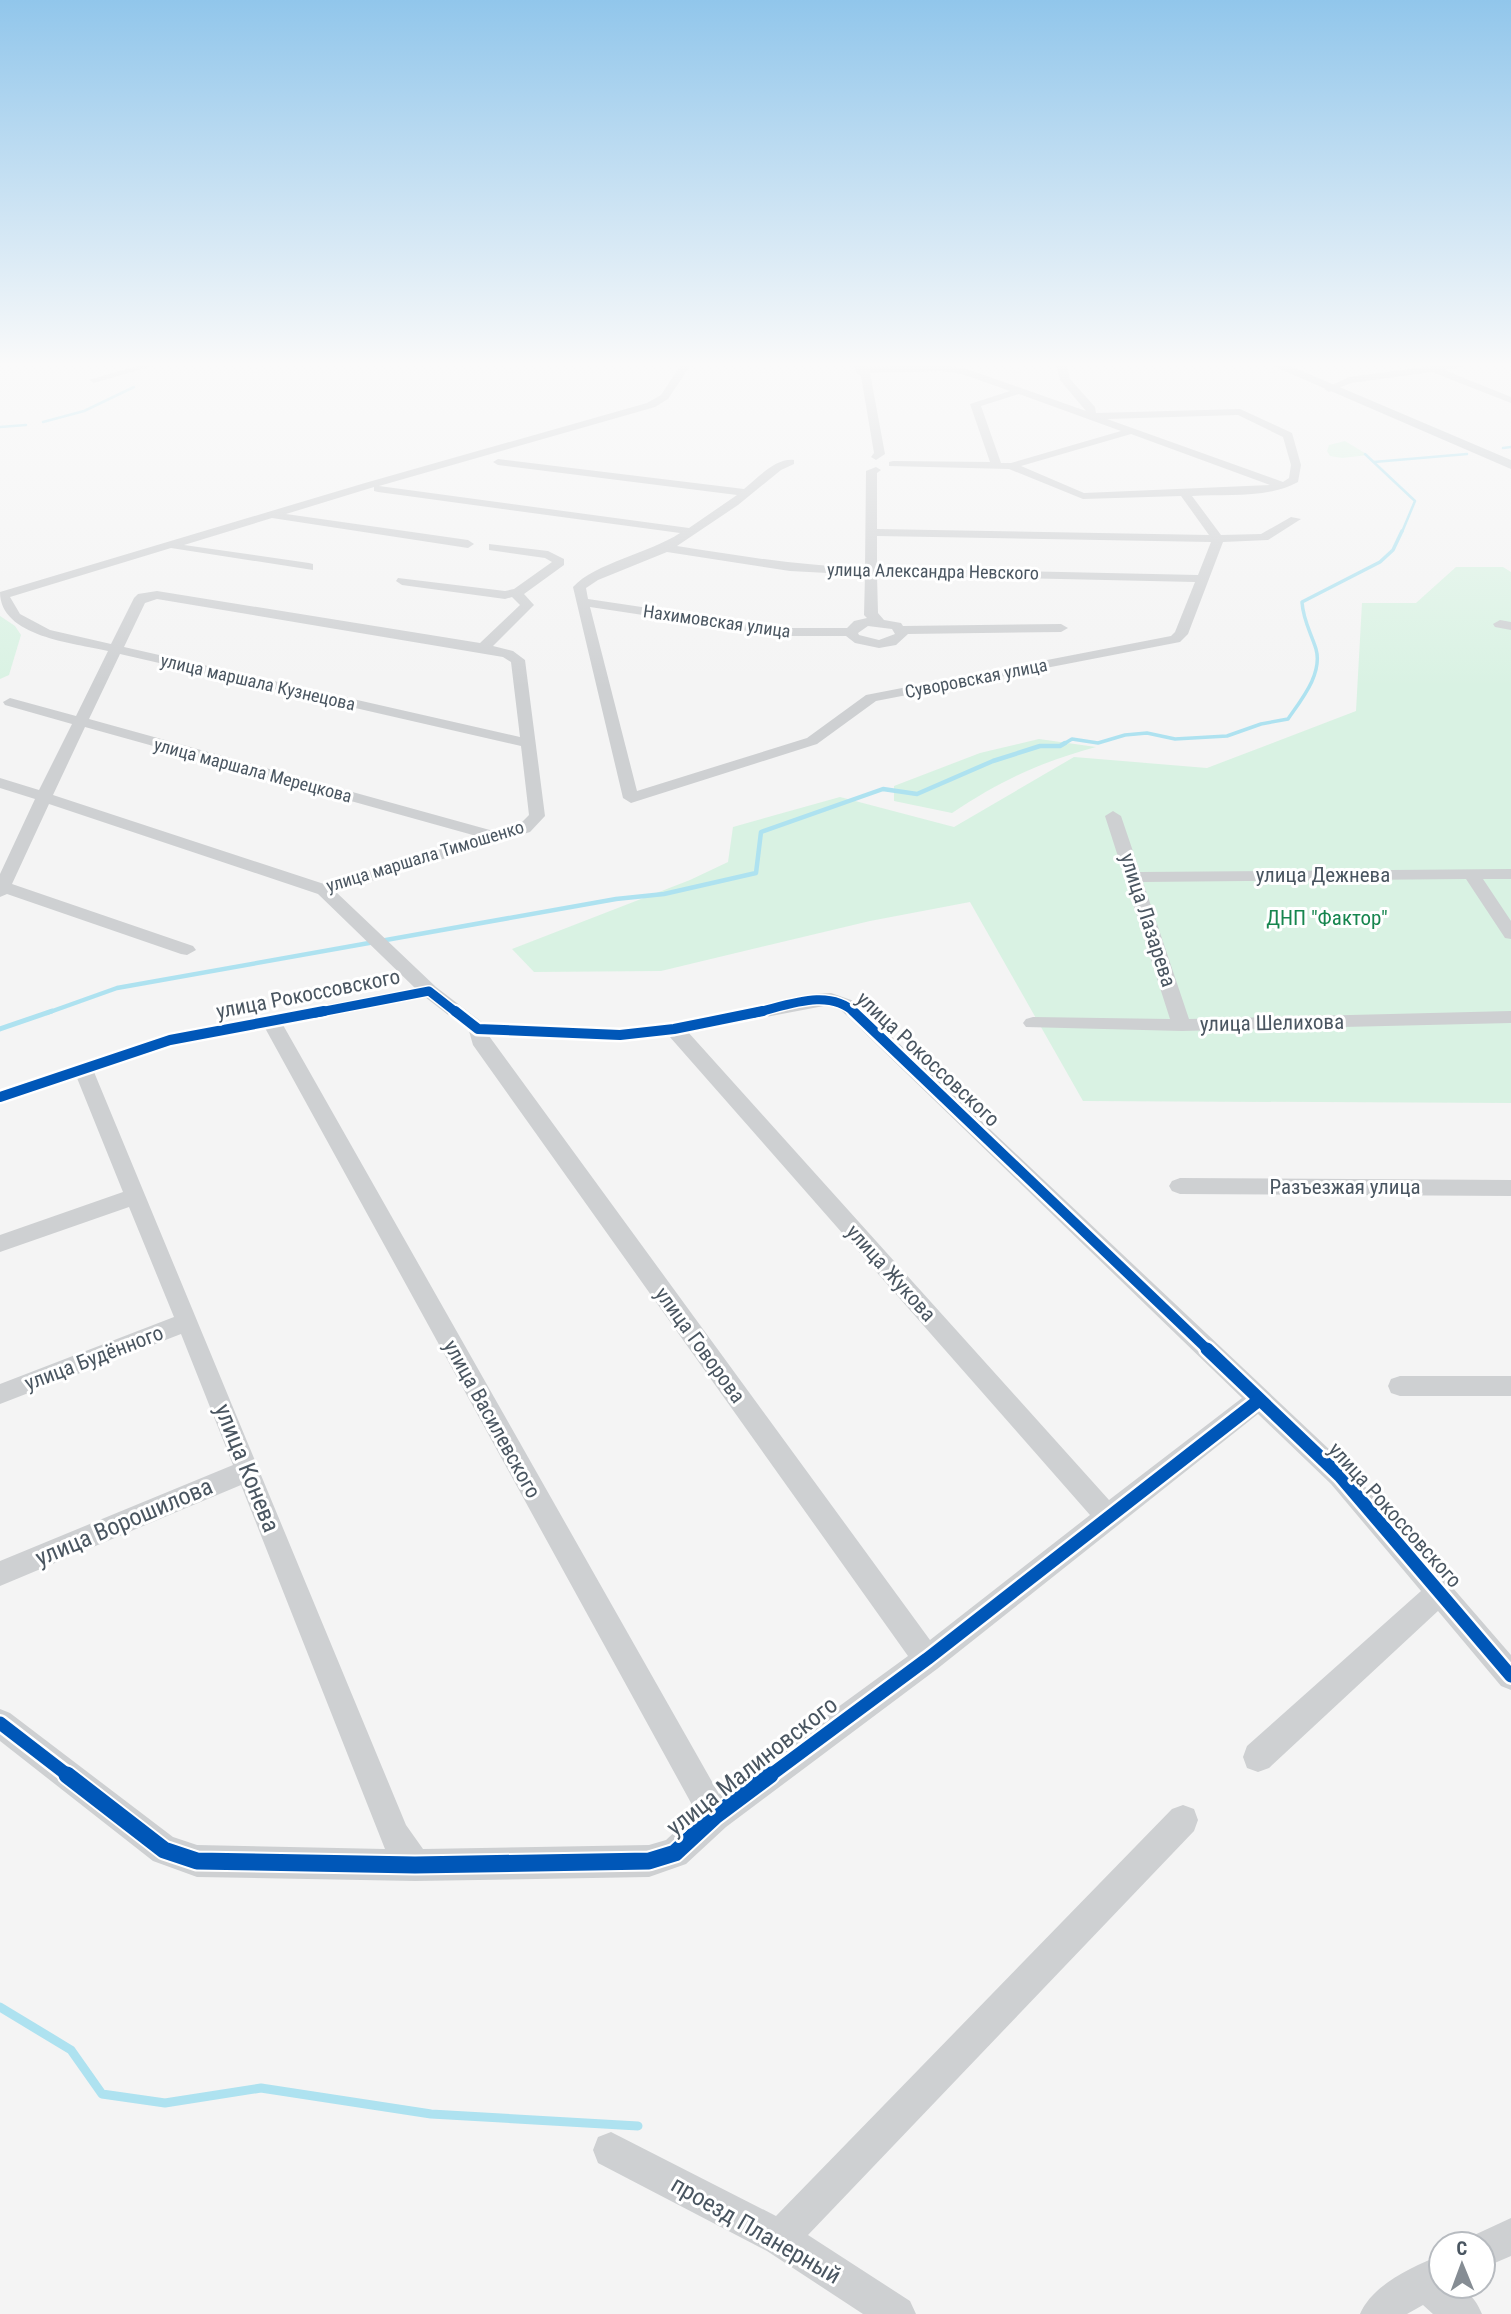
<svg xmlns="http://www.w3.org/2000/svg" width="1511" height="2314" viewBox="0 0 1511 2314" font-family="'Roboto Condensed',sans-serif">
<rect width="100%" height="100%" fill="#f4f4f4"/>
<!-- green -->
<g fill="#d9f2e3">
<path d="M 1345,441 L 1368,455 L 1342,458 L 1330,456 L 1327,451 L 1329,445 Z"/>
<path d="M 1456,567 L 1503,567 L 1511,572 L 1511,1103 L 1083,1101 L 970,902 L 870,921 L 661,971 L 534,972 L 512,949 L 690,880 L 728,862 L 733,827 L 840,797 L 954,827 L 1074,757 L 1207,768 L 1356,711 L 1362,603 L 1416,603 Z"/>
<path d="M 0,616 L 15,626 L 21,635 L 9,675 L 0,679 Z"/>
<path d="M 1039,739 L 1096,747 C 1038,763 1002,780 952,813 L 894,801 L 894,786 L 980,753 Z"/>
</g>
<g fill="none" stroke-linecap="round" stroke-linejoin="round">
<!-- stream-far4 -->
<g stroke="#aee2f0" stroke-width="2.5">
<path d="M 43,422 L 84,411 L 134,387"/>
<path d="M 0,427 L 26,425"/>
<path d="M 1503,448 L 1511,447"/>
<path d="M 1365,454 L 1415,501 L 1402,532"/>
<path d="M 1374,462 L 1467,454"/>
</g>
<!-- stream-far3 -->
<path stroke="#aee2f0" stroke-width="3.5" d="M 1062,745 L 1072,739 L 1098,743 L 1125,735 L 1147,733 L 1175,739 L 1227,736 L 1261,724 L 1288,719 C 1301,700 1323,674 1316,649 C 1311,633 1303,620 1302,602 L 1380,562 L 1393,550 L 1402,531"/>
<!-- stream-far2 -->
<path stroke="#aee2f0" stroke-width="4.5" d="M 47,1013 L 117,988 L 616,899 L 664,894 L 756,873 L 761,832 L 883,789 L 917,794 L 993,761 L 1040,746 L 1060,746 L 1065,743"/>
<!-- stream-far1 -->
<path stroke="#aee2f0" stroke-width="5" d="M 0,1029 L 52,1011"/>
<!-- stream -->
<path stroke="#aee2f0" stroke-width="9" d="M 0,2007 L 71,2050 L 102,2094 L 165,2103 L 261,2088 L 431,2114 L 638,2126"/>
<!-- minor -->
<g fill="#ced0d2" fill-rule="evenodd">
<path d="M 146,363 L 162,363 L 94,383 L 89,380 Z"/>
<path d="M 682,363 L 692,363 L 668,399 L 655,407 L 379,486 L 689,528 L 737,495 L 498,465 L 493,462 L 498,459 L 744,489 C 758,478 775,458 794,460 L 794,464 L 781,470 L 738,505 L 677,546 C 740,556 801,566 865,568 L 866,471 L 876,467 L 881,470 L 877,473 L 877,529 L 1209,535 L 1181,496 L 1083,499 L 1009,469 L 889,466 L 889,462 L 893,461 L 990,462 L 970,404 L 1010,391 L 962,374 L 942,371 L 870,373 L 885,454 L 876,460 L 871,457 L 874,453 L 861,376 L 856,372 L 854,363 L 864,363 L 865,367 L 942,365 L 964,368 L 1086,411 L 1060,380 L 1056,363 L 1066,363 L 1070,379 L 1095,407 L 1096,413 L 1240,409 L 1292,433 L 1301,465 L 1298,482 C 1267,499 1226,494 1192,496 L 1221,535 L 1261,534 L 1291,517 L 1301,519 L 1268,540 L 1223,542 L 1188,634 L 1180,642 L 876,701 L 817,744 L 631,803 L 623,798 L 573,587 C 595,563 650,553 680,533 L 378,492 L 374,491 L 374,487 L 286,514 L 468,540 L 474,544 L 468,548 L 272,518 L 184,545 L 309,563 L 313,564 L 313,570 L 171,548 L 10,597 L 20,614 L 50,630 L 111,644 L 134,598 L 138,594 L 157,591 L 480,643 L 520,605 L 512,597 L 505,599 L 402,585 L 396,581 L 398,578 L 505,591 L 514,589 L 552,562 L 545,558 L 489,550 L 489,544 L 548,551 L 564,559 L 564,565 L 524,594 L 534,605 L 493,646 L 513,651 L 525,660 L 545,816 L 530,832 L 336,892 L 436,987 L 483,1023 L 620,1029 L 674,1023 L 816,994 L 831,993 L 854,1001 L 1349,1468 L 1511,1655 L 1511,1690 L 1501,1686 L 1438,1611 L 1269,1768 L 1258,1772 L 1247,1768 L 1243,1757 L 1247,1746 L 1421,1591 L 1331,1484 L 1258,1414 L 937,1669 L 726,1827 L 686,1864 L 649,1877 L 415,1881 L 197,1877 L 153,1861 L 0,1741 L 0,1709 L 10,1713 L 173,1837 L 197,1845 L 385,1849 L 241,1485 L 0,1586 L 0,1561 L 233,1465 L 181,1334 L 0,1404 L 0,1384 L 174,1317 L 129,1207 L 0,1252 L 0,1235 L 123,1192 L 77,1078 L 0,1104 L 0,1090 L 170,1034 L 415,988 L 318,894 L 49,804 L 12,884 L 193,946 L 196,950 L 187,955 L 181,954 L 7,894 L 0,897 L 0,874 L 35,799 L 0,788 L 0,778 L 39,790 L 72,724 L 5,705 L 3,702 L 10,698 L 76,716 L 108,651 C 74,643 0,637 0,592 L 365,483 L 647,403 L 661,395 ZM 1019,394 L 1121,431 L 1011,463 L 1001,463 L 981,406 ZM 1238,415 L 1283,437 L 1291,465 L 1289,478 L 1283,482 L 1107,419 ZM 1131,434 L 1270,485 L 1084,493 L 1021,466 ZM 877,536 L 1211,542 L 1198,575 L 877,568 ZM 667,552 L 790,571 L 865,575 L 864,615 L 867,618 L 854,621 L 847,628 L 783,628 L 588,599 L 586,588 L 598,580 ZM 877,575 L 1195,582 L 1175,632 L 1171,636 L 866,695 L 807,738 L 637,791 L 590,607 L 783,636 L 846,636 L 855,643 L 879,648 L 896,645 L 908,634 L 1061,632 L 1068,628 L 1061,624 L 903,626 L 901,623 L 884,620 L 878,613 ZM 157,599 L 503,657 L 511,662 L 520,737 L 124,647 L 145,603 ZM 868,626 L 892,629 L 895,634 L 879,640 L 859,635 L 858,633 ZM 120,654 L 521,746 L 529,815 L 518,826 L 497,832 L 89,719 ZM 85,727 L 480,837 L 324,884 L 53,795 ZM 425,997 L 469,1031 L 473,1045 L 908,1656 L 719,1794 L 283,1025 ZM 829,1005 L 840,1009 L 1242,1398 L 1109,1500 L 688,1032 ZM 265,1028 L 696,1812 L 666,1840 L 649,1845 L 423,1849 L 406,1825 L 94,1072 L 173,1046 ZM 489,1036 L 620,1041 L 669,1036 L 1090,1515 L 930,1640 Z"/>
<path d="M 1455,363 L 1483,363 L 1444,370 L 1511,397 L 1511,403 L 1432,372 L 1351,383 L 1329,392 L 1324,389 L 1349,377 Z"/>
<path d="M 1500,620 L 1511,622 L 1511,630 L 1495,627 L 1493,624 Z"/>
<path d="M 1113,811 L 1121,816 L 1140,872 L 1511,869 L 1511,879 L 1483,879 L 1511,921 L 1511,939 L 1505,938 L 1466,879 L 1143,882 L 1189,1019 L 1511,1011 L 1511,1023 L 1182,1031 L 1026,1027 L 1023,1023 L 1026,1019 L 1033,1017 L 1170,1019 L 1105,816 Z"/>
<path d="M 1180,1178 L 1511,1180 L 1511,1196 L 1180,1194 L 1172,1191 L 1169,1186 L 1172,1181 Z"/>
<path d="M 1400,1376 L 1511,1376 L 1511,1396 L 1400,1396 L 1391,1393 L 1388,1386 L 1391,1379 Z"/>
<path d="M 1183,1805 L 1194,1809 L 1198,1820 L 1194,1831 L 808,2235 L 910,2301 L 916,2314 L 863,2314 L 767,2251 L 598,2163 L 593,2150 L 598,2137 L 611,2132 L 776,2216 L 1172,1809 Z"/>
<path d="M 1511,2218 L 1511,2256 L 1483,2268 L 1483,2244 L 1467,2244 L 1470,2237 Z"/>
<path d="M 1441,2255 L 1441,2286 C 1463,2286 1473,2293 1482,2314 L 1433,2314 L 1423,2305 L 1407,2314 L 1360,2314 C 1373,2284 1412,2267 1441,2255 Z"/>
</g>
<!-- major -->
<path fill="#caced1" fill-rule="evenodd" d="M 1266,363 L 1283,363 L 1511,460 L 1511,469 Z"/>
<defs>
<g id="cycleway-far3">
<path d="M 315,1013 L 429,991 L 457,1013"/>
<path d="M 754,1013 C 786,1006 829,987 855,1013"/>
</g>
<g id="cycleway-far2">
<path d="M 455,1011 L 478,1029 L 620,1035 L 674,1029 L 763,1011"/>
<path d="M 853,1011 L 1209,1351"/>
<path d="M 0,1097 L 170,1040 L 324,1011"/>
</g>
<g id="cycleway-far1">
<path d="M 1207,1349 L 1340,1476 L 1511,1676"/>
<path d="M 0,1723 L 70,1777"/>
<path d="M 768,1777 L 927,1659 L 1259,1400"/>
</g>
<path id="cycleway" d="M 67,1775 L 164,1850 L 197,1861 L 415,1865 L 649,1861 L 675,1853 L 715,1816 L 770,1775"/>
</defs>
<!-- cycleway-far3 casing -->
<use href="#cycleway-far3" stroke="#fff" stroke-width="12"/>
<!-- cycleway-far2 casing -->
<use href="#cycleway-far2" stroke="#fff" stroke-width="15"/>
<!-- cycleway-far1 casing -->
<use href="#cycleway-far1" stroke="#fff" stroke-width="18"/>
<!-- cycleway casing -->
<use href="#cycleway" stroke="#fff" stroke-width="21"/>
<!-- cycleway-far3 -->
<use href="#cycleway-far3" stroke="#0057b8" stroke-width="9"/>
<!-- cycleway-far2 -->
<use href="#cycleway-far2" stroke="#0057b8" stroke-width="10"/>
<!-- cycleway-far1 -->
<use href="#cycleway-far1" stroke="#0057b8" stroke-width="13"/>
<!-- cycleway -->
<use href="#cycleway" stroke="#0057b8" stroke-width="17"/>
</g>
<!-- sky -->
<linearGradient id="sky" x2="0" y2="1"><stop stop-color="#91c6eb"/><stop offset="0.53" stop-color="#fafafa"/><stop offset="1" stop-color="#fafafa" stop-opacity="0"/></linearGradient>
<rect width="1511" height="687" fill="url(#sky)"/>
<g text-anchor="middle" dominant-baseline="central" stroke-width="6" stroke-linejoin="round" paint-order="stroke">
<!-- far-street labels -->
<g font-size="18" fill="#4a5661" stroke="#fff">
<text transform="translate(933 571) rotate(1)">улица Александра Невского</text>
<text transform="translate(717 621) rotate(8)">Нахимовская улица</text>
<text transform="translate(976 678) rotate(-11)">Суворовская улица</text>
<text transform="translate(258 682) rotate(13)">улица маршала Кузнецова</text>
<text transform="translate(253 770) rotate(15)">улица маршала Мерецкова</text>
<text transform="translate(425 856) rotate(-17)">улица маршала Тимошенко</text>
</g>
<!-- street labels -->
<g font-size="21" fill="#4a5661" stroke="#fff">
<text x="1323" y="875">улица Дежнева</text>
<text transform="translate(1148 920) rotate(72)">улица Лазарева</text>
<text transform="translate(308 994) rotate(-11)">улица Рокоссовского</text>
<text transform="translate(1272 1023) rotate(-1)">улица Шелихова</text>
<text transform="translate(928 1059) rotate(43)">улица Рокоссовского</text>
<text x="1345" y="1187">Разъезжая улица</text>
<text transform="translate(891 1273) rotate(48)">улица Жукова</text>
<text transform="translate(700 1345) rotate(54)">улица Говорова</text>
<text transform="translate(94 1358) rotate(-21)">улица Будённого</text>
<text transform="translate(492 1419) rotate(61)">улица Василевского</text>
<text transform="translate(1395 1515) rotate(48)">улица Рокоссовского</text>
</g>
<!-- park labels -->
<g font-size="21" fill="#17864f" stroke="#fff">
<text x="1327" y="918">ДНП "Фактор"</text>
</g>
<!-- near-street labels -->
<g font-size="24" fill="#4a5661" stroke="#fff">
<text transform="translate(247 1468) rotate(68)">улица Конева</text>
<text transform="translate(124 1522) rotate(-23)">улица Ворошилова</text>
<text transform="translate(752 1766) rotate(-38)">улица Малиновского</text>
<text transform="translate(756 2230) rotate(30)">проезд Планерный</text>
</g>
</g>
<!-- north arrow -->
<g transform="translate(1462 2265) rotate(359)"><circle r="33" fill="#ffffff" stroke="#b7bbc0" stroke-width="2"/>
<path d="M0-5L12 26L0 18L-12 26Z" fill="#868d94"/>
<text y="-10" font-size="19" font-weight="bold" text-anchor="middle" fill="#4a5661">С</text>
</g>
</svg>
